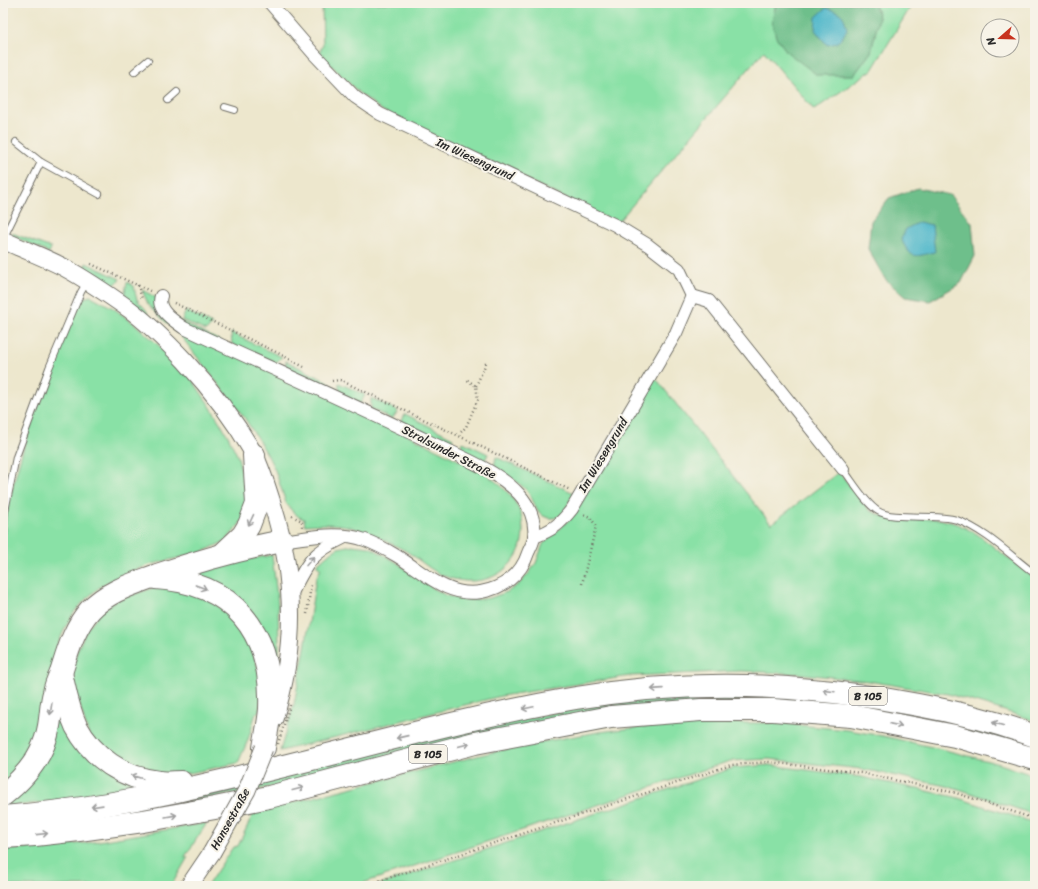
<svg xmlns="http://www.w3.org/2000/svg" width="1038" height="889" viewBox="0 0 1038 889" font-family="Sriracha,sans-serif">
<rect width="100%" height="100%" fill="#f7f3e8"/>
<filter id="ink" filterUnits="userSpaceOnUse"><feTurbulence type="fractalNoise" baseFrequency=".025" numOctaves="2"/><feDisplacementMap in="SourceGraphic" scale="8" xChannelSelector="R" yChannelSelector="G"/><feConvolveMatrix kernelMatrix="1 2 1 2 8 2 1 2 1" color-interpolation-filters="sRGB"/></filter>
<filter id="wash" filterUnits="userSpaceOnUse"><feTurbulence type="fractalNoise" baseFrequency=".012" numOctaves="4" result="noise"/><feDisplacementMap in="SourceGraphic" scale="16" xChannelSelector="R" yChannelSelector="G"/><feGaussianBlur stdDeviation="0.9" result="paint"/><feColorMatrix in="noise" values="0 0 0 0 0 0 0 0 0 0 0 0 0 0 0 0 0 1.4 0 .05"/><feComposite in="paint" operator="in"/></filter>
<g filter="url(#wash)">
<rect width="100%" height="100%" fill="#ede7cd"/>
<!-- green -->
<g fill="#89e1a6" stroke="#5a8668">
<path d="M 322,3 L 776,3 L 772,22 L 854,75 L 871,52 L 879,17 L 875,5 L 873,3 L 913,3 L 872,70 L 814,110 L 764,51 L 617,223 L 383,111 L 359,93 L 319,53 L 323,45 Z"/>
<path d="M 12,233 L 51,248 L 49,253 L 13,236 Z"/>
<path d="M 86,263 L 120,279 L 112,288 L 85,269 Z"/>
<path d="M 127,282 L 134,286 C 135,290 135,295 137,299 C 140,305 147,308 148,315 L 124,297 Z"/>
<path d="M 142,290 L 157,298 L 158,310 L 484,473 C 500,484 515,496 521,515 C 525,533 523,550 511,563 C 494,583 467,585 444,576 C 430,570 419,559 406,551 C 389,542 372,534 354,528 C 339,523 321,524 305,525 L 304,519 L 299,517 L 292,511 L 286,503 L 275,470 L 267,454 L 244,417 L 180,335 L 156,313 L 148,304 Z"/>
<path d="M 91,296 L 113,308 L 135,324 L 166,352 L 191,378 L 210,406 L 228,436 L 238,457 L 247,498 L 247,515 L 226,541 L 202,552 L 149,565 L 119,576 L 101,586 L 87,598 L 75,611 L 65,628 L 58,644 L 52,669 L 39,738 L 3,786 L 3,549 C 4,537 5,524 7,512 C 22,438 52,367 82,298 Z"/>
<path d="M 186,311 L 212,324 L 206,331 L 182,320 Z"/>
<path d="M 231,333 L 282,357 L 275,364 L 232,344 Z"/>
<path d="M 286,361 L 330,383 L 327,388 L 285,369 Z"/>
<path d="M 654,376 L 771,524 L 839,472 L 870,511 L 888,518 L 939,519 L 958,524 L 977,534 L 1035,579 L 1035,721 L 1005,711 L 948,694 L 868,681 L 803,674 L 742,671 L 630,676 L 501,696 L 280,751 L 294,704 L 305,648 L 316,578 L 321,569 L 316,565 L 327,555 L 338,548 L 352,545 L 370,547 L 396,562 L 428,585 L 445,595 L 459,599 L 473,600 L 490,598 L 507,592 L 519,584 L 529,573 L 536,563 L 543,544 L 573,516 Z"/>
<path d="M 339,383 L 365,395 L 360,404 C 350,399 337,396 339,383 Z"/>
<path d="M 371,398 L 398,411 L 392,419 L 371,409 Z"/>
<path d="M 405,414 L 453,438 L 449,446 L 401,423 Z"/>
<path d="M 463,442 L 488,454 L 484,462 L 459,451 Z"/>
<path d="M 496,457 L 574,493 C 570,499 566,510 561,515 C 555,520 544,519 539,512 C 534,505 532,497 527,491 C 518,481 505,474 494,467 Z"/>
<path d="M 272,555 L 278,604 L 279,648 L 276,676 L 266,642 L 184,572 Z"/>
<path d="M 156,587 L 205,595 L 247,631 L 263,686 L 259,712 L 256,713 L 248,740 L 238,763 L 190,773 L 171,775 L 139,773 L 90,739 L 71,677 L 77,651 L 87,629 L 101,611 L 117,600 Z"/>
<path d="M 695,695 L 802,696 L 948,720 L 1035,746 L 1035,752 L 739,701 L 74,823 L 74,816 L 469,729 L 618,701 Z"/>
<path d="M 57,711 L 146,791 L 3,807 L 3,801 Z"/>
<path d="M 700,723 L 778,723 L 848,730 L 883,736 L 941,749 L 1000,764 L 1035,776 L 1035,815 L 956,788 L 862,769 L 769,759 L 730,761 L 354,886 L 207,886 L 233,847 L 238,846 L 254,812 L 489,753 L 541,742 L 599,732 L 651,726 Z"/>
<path d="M 769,765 L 861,777 L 955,797 L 1035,823 L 1035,886 L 376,886 L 733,768 Z"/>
<path d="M 207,823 L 184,858 L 188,857 L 171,886 L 3,886 L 3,850 L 87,843 Z"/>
</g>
<!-- forest -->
<g fill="#6ebf8b" stroke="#4c755b">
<path d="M 776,3 L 872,3 L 875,5 L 879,17 L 871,52 L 854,75 L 817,75 L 787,52 L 776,37 L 772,22 Z"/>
<path d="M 918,188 L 950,195 L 972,223 L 975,256 L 961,283 L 930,301 L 905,297 L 885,279 L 868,249 L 871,221 L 889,198 Z"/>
</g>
<!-- water -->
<g fill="#4bb6c9" stroke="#3b707a">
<path d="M 826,8 C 841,12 844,14 847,29 C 842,39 839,44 827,45 L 815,30 L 816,17 Z"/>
<path d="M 919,222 L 932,225 L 935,252 C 913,257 912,260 901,239 L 906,229 Z"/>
</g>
</g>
<g filter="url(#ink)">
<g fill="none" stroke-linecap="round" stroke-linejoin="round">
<defs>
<g id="lane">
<path d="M 134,72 L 148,60"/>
<path d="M 168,100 L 177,92"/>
<path d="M 225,107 L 235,110"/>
<path d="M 16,142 L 41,162 L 99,194"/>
<path d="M 3,239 L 41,162"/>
<path d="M 843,469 C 853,482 865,503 878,511 C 893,521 936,513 957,520 C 985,530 1011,556 1035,574"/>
<path d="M 3,521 L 16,457 L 49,368 L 81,292 L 87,282"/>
</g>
<g id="street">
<path d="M 270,3 L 314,54 L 355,97 L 380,114 L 615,225 L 648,245 L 679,269 L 692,296 L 709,301 L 843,469"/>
<path d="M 161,296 C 156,310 174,321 184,328 C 264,365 346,401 426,440 C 456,455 496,469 519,494 C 529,505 536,521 534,536 C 534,542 530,548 528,553 C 521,575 503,588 481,592 C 448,598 423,572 397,556 C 387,550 376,544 365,540 C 339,531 308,537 283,541"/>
<path d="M 534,537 C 553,530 560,524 572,509 L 676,333 L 692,296"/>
<path d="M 291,595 C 307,563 310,554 343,538"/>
</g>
<g id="secondary">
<path d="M 3,240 C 24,250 47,258 67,269 C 89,281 109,295 129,309 C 149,324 168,343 185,361 C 211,389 235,421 254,454 C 262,470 267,487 272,503 C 295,574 297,648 274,719"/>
<path d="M 189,886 L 212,852"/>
</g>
<g id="highway">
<path d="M 223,554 L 243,535 L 249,525 L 257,504 L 254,455"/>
<path d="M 155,578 C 233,582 273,632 270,709 C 269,722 266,735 264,748"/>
<path d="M 61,673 C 65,690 68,709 76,726 C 93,758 123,778 159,782 C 166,783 174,782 181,782"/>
<path d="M 3,795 C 26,777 44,755 49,726 C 51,715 51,703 54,693 C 55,686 58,679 61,673 C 68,651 74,628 90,610 C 108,591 133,584 157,575 C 198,561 240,549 283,541"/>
<path d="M 3,817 C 199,802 384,731 576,698 C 689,679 806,683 918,705 C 957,712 997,722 1035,736"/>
<path d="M 3,837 L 35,835 L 79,830 L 143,821 L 215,808 L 269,797 L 475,743 L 611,717 L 701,710 L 773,710 L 851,716 L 955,736 L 1035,759"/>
</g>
</defs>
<!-- lane casing -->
<use href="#lane" stroke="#6f6d64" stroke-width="8"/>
<!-- street casing -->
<use href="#street" stroke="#6f6d64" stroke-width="14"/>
<!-- secondary casing -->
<use href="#secondary" stroke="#6f6d64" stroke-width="19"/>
<!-- highway casing -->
<use href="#highway" stroke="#6f6d64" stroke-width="24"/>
<!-- path -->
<g stroke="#6f6d64" stroke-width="2.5" stroke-dasharray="1 3" stroke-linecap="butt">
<path d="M 91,264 L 150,291"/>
<path d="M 138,285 L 142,299"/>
<path d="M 174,303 L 280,354 L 304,367"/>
<path d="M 332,381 L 340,380 L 459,436 L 570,490"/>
<path d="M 476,386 L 487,361"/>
<path d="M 461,432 L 466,427 L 478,399 L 476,386 L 466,379"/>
<path d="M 292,516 L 302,521 L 302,527"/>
<path d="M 582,584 L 596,526 L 590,517 L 583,514"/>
<path d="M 307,614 L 311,585"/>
<path d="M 364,886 L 731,765 L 769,762 L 861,773 L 956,793 L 1035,819"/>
</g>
<!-- lane -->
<use href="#lane" stroke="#fff" stroke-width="6"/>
<!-- street -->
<use href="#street" stroke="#fff" stroke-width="12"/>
<!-- secondary -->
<use href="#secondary" stroke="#fff" stroke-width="17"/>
<!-- highway -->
<use href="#highway" stroke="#fff" stroke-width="22"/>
<defs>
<path id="secondary-bridge" d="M 212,852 L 247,790 L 264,748"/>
</defs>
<!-- secondary-bridge casing -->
<use href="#secondary-bridge" stroke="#6f6d64" stroke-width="19" stroke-linecap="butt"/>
<!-- path-bridge -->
<path stroke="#6f6d64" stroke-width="2.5" stroke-dasharray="1 3" stroke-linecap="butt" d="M 278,744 L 290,705"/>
<!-- secondary-bridge -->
<use href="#secondary-bridge" stroke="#fff" stroke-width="17"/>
</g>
<!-- one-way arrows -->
<defs><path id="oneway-shaft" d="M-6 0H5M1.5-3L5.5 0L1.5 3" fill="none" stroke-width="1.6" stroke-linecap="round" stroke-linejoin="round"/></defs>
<g stroke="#a0a0a0">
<use href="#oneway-shaft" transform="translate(251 520) rotate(115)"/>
<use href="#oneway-shaft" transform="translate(310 561) rotate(-49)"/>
<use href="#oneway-shaft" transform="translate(201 587) rotate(20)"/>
<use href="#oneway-shaft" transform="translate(657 689) rotate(176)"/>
<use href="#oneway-shaft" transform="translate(829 691) rotate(-173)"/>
<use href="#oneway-shaft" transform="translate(528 708) rotate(168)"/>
<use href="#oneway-shaft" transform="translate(51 709) rotate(98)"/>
<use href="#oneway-shaft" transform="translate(998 724) rotate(-164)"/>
<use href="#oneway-shaft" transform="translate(896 725) rotate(11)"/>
<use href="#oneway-shaft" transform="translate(402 737) rotate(167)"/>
<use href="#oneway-shaft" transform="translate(464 745) rotate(-14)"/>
<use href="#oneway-shaft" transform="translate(137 777) rotate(-164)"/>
<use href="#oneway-shaft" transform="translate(298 789) rotate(-15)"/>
<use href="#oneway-shaft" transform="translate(97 806) rotate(172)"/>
<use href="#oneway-shaft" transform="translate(171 816) rotate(-10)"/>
<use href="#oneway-shaft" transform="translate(42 834) rotate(-6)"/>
</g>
</g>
<g text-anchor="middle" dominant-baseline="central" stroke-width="4" stroke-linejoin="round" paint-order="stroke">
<!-- shield labels -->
<g fill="#f7f3e8" stroke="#686764" stroke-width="1">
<rect x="849" y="687" width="38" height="18" rx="3"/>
<rect x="409" y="745" width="38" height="18" rx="3"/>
</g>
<g font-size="11" font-weight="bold" fill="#2b2b2b">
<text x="868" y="696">B 105</text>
<text x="428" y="754">B 105</text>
</g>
<!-- street labels -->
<g font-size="12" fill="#2b2b2b" stroke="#f7f3e8">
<text transform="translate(475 159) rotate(25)">Im Wiesengrund</text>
<text transform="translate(449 452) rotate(27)">Stralsunder Straße</text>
<text transform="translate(603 455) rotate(-59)">Im Wiesengrund</text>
<text transform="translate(230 819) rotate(-61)">Hansestraße</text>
</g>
</g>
<!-- margin -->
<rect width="1038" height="889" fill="none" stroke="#f7f3e8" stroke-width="16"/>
<!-- north arrow -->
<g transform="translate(1000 38) rotate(250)"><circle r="19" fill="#f7f3e8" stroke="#a5a39c"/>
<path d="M0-3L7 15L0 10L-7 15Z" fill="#c8321e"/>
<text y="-6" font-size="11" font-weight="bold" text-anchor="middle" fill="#2b2b2b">N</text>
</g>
</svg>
